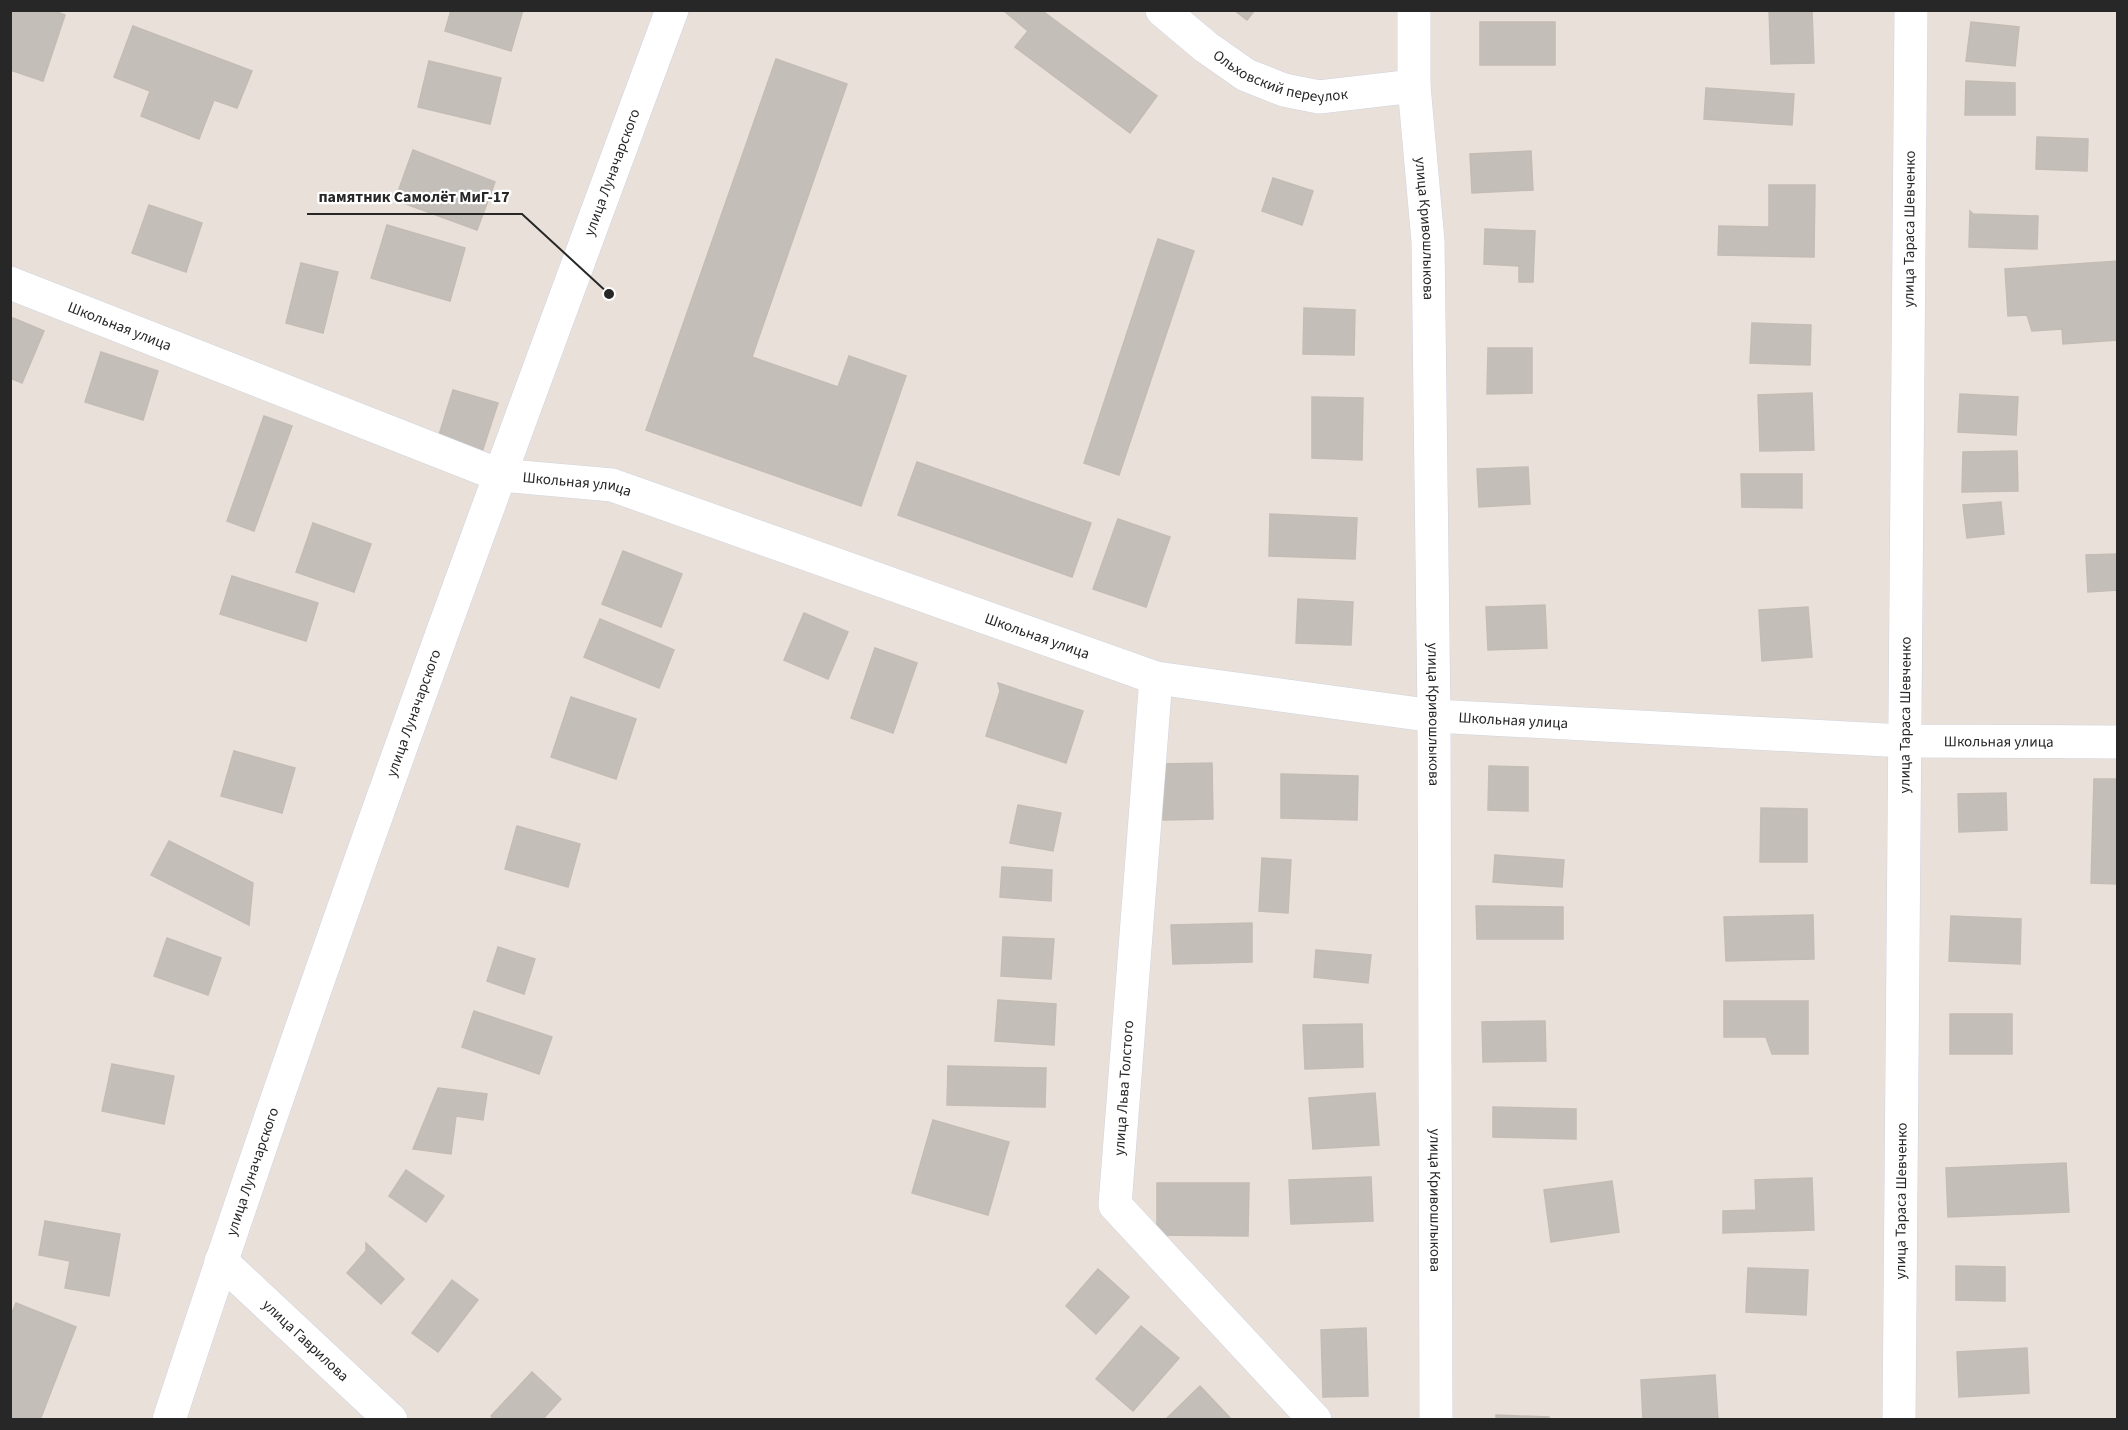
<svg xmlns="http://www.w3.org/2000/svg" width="2128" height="1430" viewBox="0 0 2128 1430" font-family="'Source Sans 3',sans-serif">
<rect width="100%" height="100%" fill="#e9e1d9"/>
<!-- building -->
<g fill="#c4beb9" stroke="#c3bcb4" stroke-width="1.5">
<path d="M 10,10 L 51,10 L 65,15 L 43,81 L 10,70 Z"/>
<path d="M 451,10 L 523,10 L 511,51 L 445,31 Z"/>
<path d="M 1003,10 L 1041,10 L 1157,96 L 1130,133 L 1015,47 L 1028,31 Z"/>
<path d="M 1234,10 L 1255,10 L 1247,20 Z"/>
<path d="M 1769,10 L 1812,10 L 1814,63 L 1771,64 Z"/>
<rect x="1480" y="22" width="75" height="43"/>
<path d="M 1971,22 L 2019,27 L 2015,66 L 1966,61 Z"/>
<path d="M 133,26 L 252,71 L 237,108 L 214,100 L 199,139 L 141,116 L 150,91 L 114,77 Z"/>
<path d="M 776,59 L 847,84 L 752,357 L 838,387 L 849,356 L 906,376 L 861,506 L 646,430 Z"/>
<path d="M 429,61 L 501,78 L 490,124 L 418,107 Z"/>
<path d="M 1966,81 L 2015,83 L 2015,115 L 1965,115 Z"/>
<path d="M 1706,88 L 1794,94 L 1792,125 L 1704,119 Z"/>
<path d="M 2037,137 L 2088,139 L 2087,171 L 2036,169 Z"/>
<path d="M 413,150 L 495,182 L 477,230 L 395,200 Z"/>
<path d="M 1531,151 L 1533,190 L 1472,193 L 1470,154 Z"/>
<path d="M 1273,178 L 1313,191 L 1302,225 L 1262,211 Z"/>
<path d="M 1769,185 L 1815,185 L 1814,257 L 1718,255 L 1719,226 L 1769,227 Z"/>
<path d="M 149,205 L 202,223 L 186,272 L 132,253 Z"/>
<path d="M 1970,211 L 1973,214 L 2038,216 L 2037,249 L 1969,247 Z"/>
<path d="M 387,225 L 465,248 L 450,301 L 371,278 Z"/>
<path d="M 1485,229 L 1535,231 L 1533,282 L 1519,282 L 1519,266 L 1484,264 Z"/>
<path d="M 1158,239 L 1194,251 L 1119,475 L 1084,463 Z"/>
<path d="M 2118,261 L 2118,340 L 2063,344 L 2062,329 L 2032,331 L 2027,315 L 2008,316 L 2005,269 Z"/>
<path d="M 301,263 L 338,272 L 323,333 L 286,323 Z"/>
<path d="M 1304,308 L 1355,310 L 1354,355 L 1303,354 Z"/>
<path d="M 13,318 L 44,331 L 22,383 L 10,378 L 10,325 Z"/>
<path d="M 1752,323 L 1811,325 L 1810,365 L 1750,363 Z"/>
<path d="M 1488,348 L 1532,348 L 1532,393 L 1487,394 Z"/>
<path d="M 101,352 L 158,371 L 143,420 L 85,402 Z"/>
<path d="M 453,390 L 498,403 L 482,452 L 438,438 Z"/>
<path d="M 1812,393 L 1814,450 L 1760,451 L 1758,395 Z"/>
<path d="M 1960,394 L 2018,397 L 2016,435 L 1958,432 Z"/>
<path d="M 1312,397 L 1363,398 L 1362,460 L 1312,458 Z"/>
<path d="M 264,416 L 292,426 L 254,531 L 227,521 Z"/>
<path d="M 2017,451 L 2018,491 L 1962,492 L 1963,452 Z"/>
<path d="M 917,462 L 1091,523 L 1072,577 L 898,515 Z"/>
<path d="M 1528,467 L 1530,504 L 1479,507 L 1477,469 Z"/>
<path d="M 1741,474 L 1802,474 L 1802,508 L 1742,507 Z"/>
<path d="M 2001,502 L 2004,534 L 1967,538 L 1963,505 Z"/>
<path d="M 1270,514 L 1357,518 L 1355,559 L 1269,556 Z"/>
<path d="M 1118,519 L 1170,537 L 1146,607 L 1093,589 Z"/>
<path d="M 313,523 L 371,544 L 354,592 L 296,572 Z"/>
<path d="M 623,551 L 682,574 L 661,627 L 602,604 Z"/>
<path d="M 2118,554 L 2118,590 L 2088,592 L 2086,555 Z"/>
<path d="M 232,576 L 318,603 L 306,641 L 220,614 Z"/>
<path d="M 1298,599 L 1353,602 L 1351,645 L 1296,643 Z"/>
<path d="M 1545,605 L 1547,648 L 1488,650 L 1486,607 Z"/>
<path d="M 1808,607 L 1812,657 L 1762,661 L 1759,610 Z"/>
<path d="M 804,613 L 848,632 L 828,679 L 784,660 Z"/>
<path d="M 600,619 L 674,650 L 659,688 L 584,657 Z"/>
<path d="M 875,648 L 917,663 L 893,733 L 851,718 Z"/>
<path d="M 998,683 L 1083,711 L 1066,763 L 986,736 L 1000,691 Z"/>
<path d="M 571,697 L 636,719 L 616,779 L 551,757 Z"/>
<path d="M 234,751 L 295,768 L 282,813 L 221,796 Z"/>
<path d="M 1212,763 L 1213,819 L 1163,820 L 1162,764 Z"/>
<path d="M 1489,766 L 1528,767 L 1528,811 L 1488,810 Z"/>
<path d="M 1281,774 L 1358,776 L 1357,820 L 1281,818 Z"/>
<path d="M 2094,779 L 2118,779 L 2118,884 L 2091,883 Z"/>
<path d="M 2006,793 L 2007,830 L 1959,832 L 1958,794 Z"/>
<path d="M 1018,805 L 1061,813 L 1053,851 L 1010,843 Z"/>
<path d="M 1761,808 L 1807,809 L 1807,862 L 1760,862 Z"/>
<path d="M 517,826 L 580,844 L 568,887 L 505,869 Z"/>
<path d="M 169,841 L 253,883 L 249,925 L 151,875 Z"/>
<path d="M 1495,855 L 1564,860 L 1562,887 L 1493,882 Z"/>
<path d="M 1262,858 L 1291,860 L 1288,913 L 1259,911 Z"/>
<path d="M 1002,867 L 1052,870 L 1051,901 L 1000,897 Z"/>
<path d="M 1476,906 L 1563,907 L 1563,939 L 1477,939 Z"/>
<path d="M 1813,915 L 1814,959 L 1726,961 L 1724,917 Z"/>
<path d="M 1951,916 L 2021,919 L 2020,964 L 1949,961 Z"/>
<path d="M 1252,923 L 1252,962 L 1173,964 L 1171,925 Z"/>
<path d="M 1003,937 L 1054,939 L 1051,979 L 1001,976 Z"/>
<path d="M 167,938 L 221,958 L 208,995 L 154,976 Z"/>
<path d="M 498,947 L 535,959 L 524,994 L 487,981 Z"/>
<path d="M 1316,950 L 1371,955 L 1368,983 L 1314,977 Z"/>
<path d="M 998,1000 L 1056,1004 L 1054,1045 L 995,1041 Z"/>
<path d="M 1724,1001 L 1808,1001 L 1808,1054 L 1772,1054 L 1766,1037 L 1724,1037 Z"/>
<path d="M 474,1011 L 552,1037 L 539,1074 L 462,1047 Z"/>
<rect x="1950" y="1014" width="62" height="40"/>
<path d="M 1545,1021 L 1546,1061 L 1483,1062 L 1482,1022 Z"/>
<path d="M 1362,1024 L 1363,1067 L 1305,1069 L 1303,1025 Z"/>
<path d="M 112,1064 L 174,1076 L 164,1124 L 102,1111 Z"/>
<path d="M 948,1066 L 1046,1068 L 1045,1107 L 947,1105 Z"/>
<path d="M 438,1088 L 487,1094 L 483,1120 L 456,1116 L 451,1154 L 413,1149 Z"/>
<path d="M 1375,1093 L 1379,1145 L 1313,1149 L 1309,1098 Z"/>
<path d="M 1493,1107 L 1576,1109 L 1576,1139 L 1493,1137 Z"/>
<path d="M 933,1120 L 1009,1142 L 988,1215 L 912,1193 Z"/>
<path d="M 2066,1163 L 2069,1212 L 1948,1217 L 1946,1168 Z"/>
<path d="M 406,1170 L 444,1196 L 426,1222 L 389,1196 Z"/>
<path d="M 1371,1177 L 1373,1221 L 1291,1224 L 1289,1180 Z"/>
<path d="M 1812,1178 L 1814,1230 L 1723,1233 L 1723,1211 L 1756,1210 L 1755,1180 Z"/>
<path d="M 1612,1181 L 1619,1232 L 1551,1242 L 1544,1190 Z"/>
<path d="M 1157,1183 L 1249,1183 L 1248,1236 L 1157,1235 Z"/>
<path d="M 45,1221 L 120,1234 L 109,1296 L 65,1288 L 70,1261 L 39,1255 Z"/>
<path d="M 366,1243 L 404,1279 L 381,1304 L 347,1273 L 366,1251 Z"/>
<path d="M 1956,1266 L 2005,1267 L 2005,1301 L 1956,1300 Z"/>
<path d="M 1748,1268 L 1808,1270 L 1806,1315 L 1746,1312 Z"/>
<path d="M 1098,1269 L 1129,1297 L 1096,1334 L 1066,1306 Z"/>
<path d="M 452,1280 L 478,1300 L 438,1352 L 412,1333 Z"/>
<path d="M 16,1303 L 76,1327 L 40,1420 L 10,1420 L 10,1318 Z"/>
<path d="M 1141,1326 L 1179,1358 L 1133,1411 L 1096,1379 Z"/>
<path d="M 1366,1328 L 1368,1396 L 1323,1397 L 1321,1330 Z"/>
<path d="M 2027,1348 L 2029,1393 L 1959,1397 L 1957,1352 Z"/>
<path d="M 532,1372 L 561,1399 L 542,1420 L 494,1420 L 491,1416 Z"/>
<path d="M 1715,1375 L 1718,1420 L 1643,1420 L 1641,1380 Z"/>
<path d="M 1200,1386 L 1232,1420 L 1165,1420 Z"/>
<path d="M 1496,1415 L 1549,1417 L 1549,1420 L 1496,1420 Z"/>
</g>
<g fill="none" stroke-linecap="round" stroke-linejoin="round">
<defs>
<g id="street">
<path id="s1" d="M 10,283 L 499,475 L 612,485 L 1156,678 L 1434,716 L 1904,741 L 2118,742"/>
<path d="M 1156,678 L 1115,1205 L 1315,1420"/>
<path id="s2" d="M 221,1261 L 391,1420"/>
<path id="s3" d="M 169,1420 C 324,946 498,478 672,10"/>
</g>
<g id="secondary">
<path id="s4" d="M 1162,10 L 1206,47 L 1246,75 L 1284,90 L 1319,97 L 1414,86"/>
<path id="s5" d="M 1414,10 L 1414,86 L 1428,241 L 1434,716 L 1436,1420"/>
<path id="s6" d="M 1899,1420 L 1911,10"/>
</g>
</defs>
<!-- street casing -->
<use href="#street" stroke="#cfd3df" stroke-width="34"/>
<!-- secondary casing -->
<use href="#secondary" stroke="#cfd3df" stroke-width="34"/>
<!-- street -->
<use href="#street" stroke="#fff" stroke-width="33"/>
<!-- secondary -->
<use href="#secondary" stroke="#fff" stroke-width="33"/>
</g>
<g text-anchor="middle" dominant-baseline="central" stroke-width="4.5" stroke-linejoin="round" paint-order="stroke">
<!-- street labels -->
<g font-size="15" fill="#272727" stroke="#fff">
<text stroke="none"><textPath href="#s4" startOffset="140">Ольховский переулок</textPath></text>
<text stroke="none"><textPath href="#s3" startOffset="1324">улица Луначарского</textPath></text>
<text stroke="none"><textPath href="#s5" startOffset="219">улица Кривошлыкова</textPath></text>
<text stroke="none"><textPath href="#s6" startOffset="1191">улица Тараса Шевченко</textPath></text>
<text stroke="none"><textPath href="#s1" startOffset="118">Школьная улица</textPath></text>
<text stroke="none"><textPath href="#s1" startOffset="604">Школьная улица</textPath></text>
<text stroke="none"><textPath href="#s1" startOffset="1090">Школьная улица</textPath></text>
<text stroke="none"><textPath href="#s3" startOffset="748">улица Луначарского</textPath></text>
<text stroke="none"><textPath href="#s5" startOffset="705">улица Кривошлыкова</textPath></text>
<text stroke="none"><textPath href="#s6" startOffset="705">улица Тараса Шевченко</textPath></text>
<text stroke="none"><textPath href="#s1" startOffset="1576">Школьная улица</textPath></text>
<text stroke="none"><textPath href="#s1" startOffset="2062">Школьная улица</textPath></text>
<text transform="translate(1124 1088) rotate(-86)">улица Льва Толстого</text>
<text stroke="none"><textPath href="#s3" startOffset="262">улица Луначарского</textPath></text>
<text stroke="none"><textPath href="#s5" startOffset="1191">улица Кривошлыкова</textPath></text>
<text stroke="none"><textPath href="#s6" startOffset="219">улица Тараса Шевченко</textPath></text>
<text stroke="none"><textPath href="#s2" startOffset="116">улица Гаврилова</textPath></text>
</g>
</g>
<!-- callouts -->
<path fill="none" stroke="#272727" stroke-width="2" d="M609 294L522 214H307"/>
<circle fill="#272727" stroke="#fff" stroke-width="2" cx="609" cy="294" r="6"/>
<g font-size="16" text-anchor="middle" font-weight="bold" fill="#272727" stroke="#fff" stroke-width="4.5" stroke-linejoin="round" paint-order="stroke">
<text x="414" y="202">памятник Самолёт МиГ-17</text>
</g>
<!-- border -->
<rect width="2128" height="1430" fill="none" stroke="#272727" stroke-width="24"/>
</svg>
